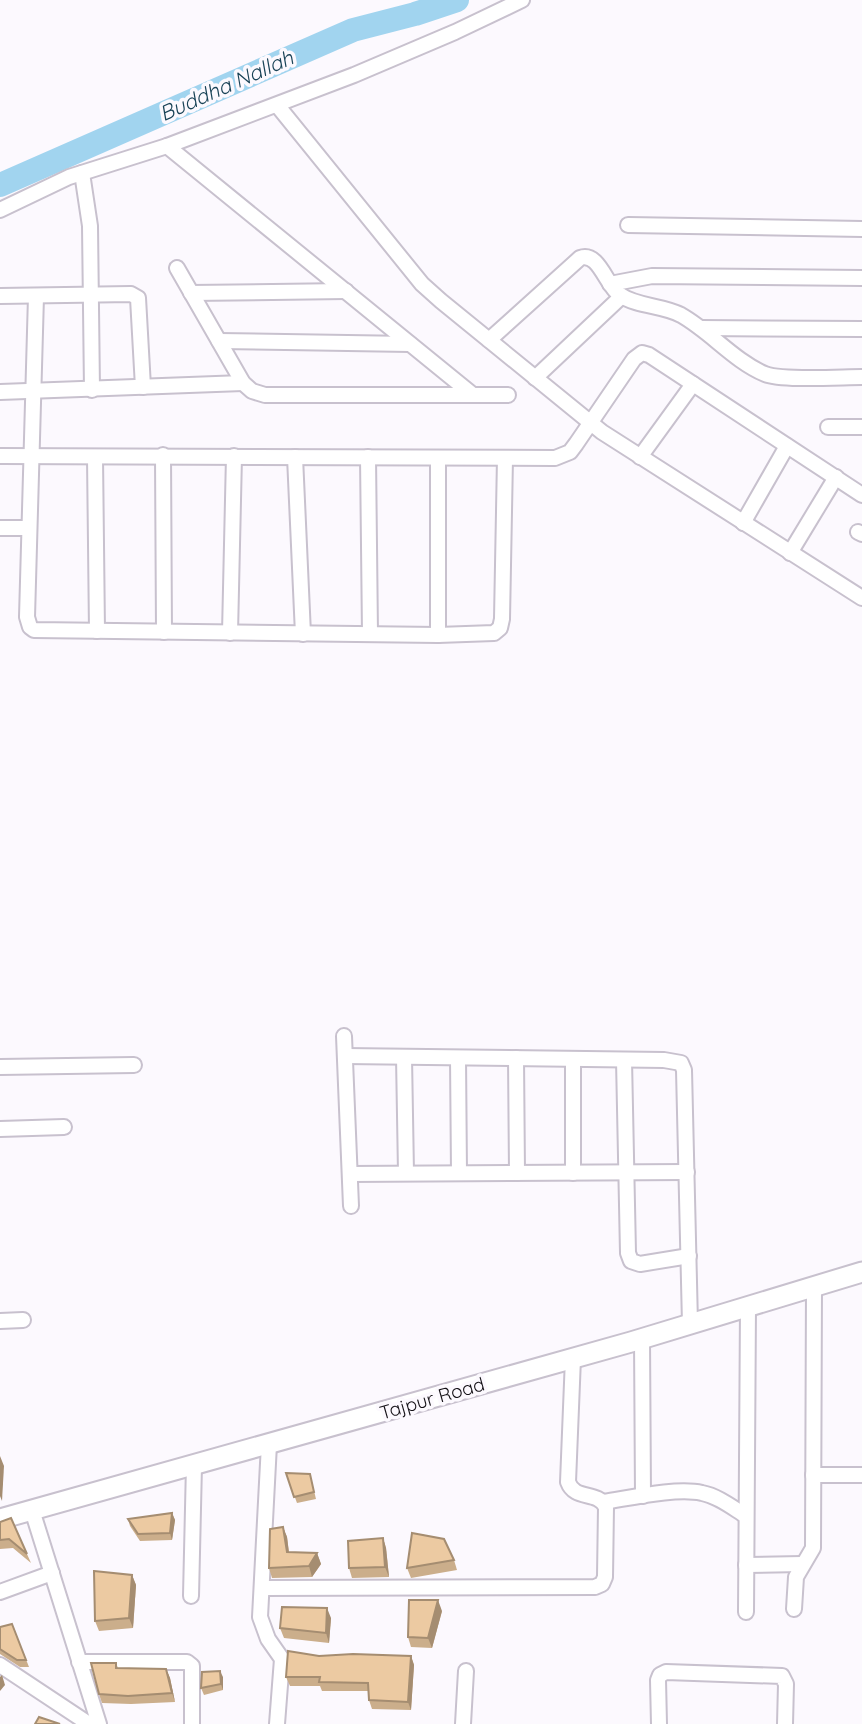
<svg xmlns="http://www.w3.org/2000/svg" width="862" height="1724" viewBox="0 0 862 1724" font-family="Quicksand,sans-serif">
<rect width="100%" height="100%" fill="#fcf9fe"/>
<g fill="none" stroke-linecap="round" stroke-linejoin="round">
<!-- river -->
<path stroke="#a1d4ef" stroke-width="24" d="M 0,185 L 353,30 L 415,14 L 457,0"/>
<defs>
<g id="street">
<path d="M 277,105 L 422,284 L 441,301 L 602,432 L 862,598"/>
<path d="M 167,146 L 473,395"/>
<path d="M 82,173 L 90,226 L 92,390"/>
<path d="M 0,210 L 69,177 L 167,146 L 354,75 L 455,32 L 522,0"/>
<path d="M 628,225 L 862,229"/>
<path d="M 177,268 L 243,383 L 252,391 L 265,395 L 508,395"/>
<path d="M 610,284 L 652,276 L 862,278"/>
<path d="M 191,293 L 346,291"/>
<path d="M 0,296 L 131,294 L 138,298 L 143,387"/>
<path d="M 36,296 L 27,617 L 30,627 L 34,630 L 438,635 L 494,633 L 500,628 L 502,619 L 505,458"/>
<path d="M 701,328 L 862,329"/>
<path d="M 489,340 L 580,258 C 599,251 606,286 620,295 C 638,307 662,305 681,315 C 711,332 734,361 765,374 C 782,381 841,377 862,377"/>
<path d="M 219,341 L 410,344"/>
<path d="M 535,378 L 622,296"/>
<path d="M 0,392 L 243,383"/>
<path d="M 828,427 L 862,427"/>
<path d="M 163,455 L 164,632"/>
<path d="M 0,456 L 555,458 L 570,452 L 576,444 L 634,359 L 642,353 L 649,355 L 862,495"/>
<path d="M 95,457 L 97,631"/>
<path d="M 295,457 L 303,634"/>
<path d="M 368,457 L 370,634"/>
<path d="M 640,457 L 693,384"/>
<path d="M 438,458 L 438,635"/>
<path d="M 743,523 L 787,446"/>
<path d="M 0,528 L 29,528"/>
<path d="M 858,532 L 862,534"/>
<path d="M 790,553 L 836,477"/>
<path d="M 230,633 L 234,456"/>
<path d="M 344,1036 L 351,1206"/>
<path d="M 345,1056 L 664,1060 L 681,1063 L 684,1070 L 690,1324"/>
<path d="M 404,1057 L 406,1173"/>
<path d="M 458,1058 L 459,1173"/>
<path d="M 516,1058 L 517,1173"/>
<path d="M 573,1059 L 573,1173"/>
<path d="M 624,1060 L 628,1253 L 631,1261 L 640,1264 L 689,1256"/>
<path d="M 0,1067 L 134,1065"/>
<path d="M 0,1129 L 64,1127"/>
<path d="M 350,1174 L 687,1172"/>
<path d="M 0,1321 L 23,1320"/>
<path d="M 642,1339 L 643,1496"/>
<path d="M 269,1444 L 260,1617 L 268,1639 L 282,1659 L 277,1724"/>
<path d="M 813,1475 L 862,1475"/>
<path d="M 604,1502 C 630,1498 677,1487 702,1493 C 718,1496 733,1508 746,1516"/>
<path d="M 32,1510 L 99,1724"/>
<path d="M 746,1565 L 802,1564"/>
<path d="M 262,1588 L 595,1587 L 602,1584 L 605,1577 L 606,1507 C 597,1490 575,1501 568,1482 L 573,1358"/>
<path d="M 0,1592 L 52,1573"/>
<path d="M 191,1596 L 194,1465"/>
<path d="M 794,1609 L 796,1577 L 813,1548 L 814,1287"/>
<path d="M 746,1612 L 748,1307"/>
<path d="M 79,1662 L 187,1662 L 192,1666 L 192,1724"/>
<path d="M 0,1665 L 89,1724"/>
<path d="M 463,1724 L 466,1671"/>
<path d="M 659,1724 L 658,1680 L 660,1675 L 666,1672 L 782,1676 L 786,1684 L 785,1724"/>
</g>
<path id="secondary" d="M 0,1519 L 631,1342 L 862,1272"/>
</defs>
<!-- street casing -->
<use href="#street" stroke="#c8c1ce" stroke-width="18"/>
<!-- secondary casing -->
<use href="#secondary" stroke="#c8c1ce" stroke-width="23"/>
<!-- street -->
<use href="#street" stroke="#fff" stroke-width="14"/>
<!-- secondary -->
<use href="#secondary" stroke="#fff" stroke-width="19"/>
</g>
<!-- wall -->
<g fill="#cbae8b">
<path d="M 286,1473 L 310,1474 L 316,1499 L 297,1503 Z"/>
<path d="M 172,1513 L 175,1520 L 172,1540 L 140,1541 L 130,1526 L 128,1519 Z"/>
<path d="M 0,1522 L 27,1554 L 31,1563 L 13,1548 L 0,1549 Z"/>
<path d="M 283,1527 L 287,1537 L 289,1552 L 317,1553 L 321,1564 L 312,1577 L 272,1578 L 269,1568 Z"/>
<path d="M 383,1538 L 386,1548 L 389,1577 L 352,1578 L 349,1568 Z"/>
<path d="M 454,1560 L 457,1570 L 411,1578 L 407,1568 Z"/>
<path d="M 132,1575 L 136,1585 L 133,1628 L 99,1631 L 95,1621 Z"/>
<path d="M 442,1611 L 432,1648 L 411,1647 L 408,1637 Z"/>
<path d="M 331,1618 L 329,1643 L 284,1638 L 280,1628 Z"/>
<path d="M 12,1624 L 29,1667 L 20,1667 L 0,1654 L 0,1627 Z"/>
<path d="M 319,1656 L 411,1656 L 414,1665 L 411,1710 L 372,1709 L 369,1700 L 368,1691 L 322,1691 L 320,1686 L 290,1686 L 286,1677 Z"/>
<path d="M 116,1663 L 118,1668 L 166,1669 L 170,1678 L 175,1702 L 131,1704 L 102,1703 L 99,1694 Z"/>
<path d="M 223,1677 L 223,1690 L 204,1695 L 201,1688 Z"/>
</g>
<!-- shaded-wall -->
<g fill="#a58d71">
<path d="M 0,1456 L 4,1466 L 2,1501 L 0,1496 Z"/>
<path d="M 172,1513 L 175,1520 L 172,1540 L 170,1533 Z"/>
<path d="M 283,1527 L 287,1537 L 290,1562 L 287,1552 Z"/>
<path d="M 383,1538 L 386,1548 L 389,1577 L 385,1567 Z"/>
<path d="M 317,1553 L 321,1564 L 312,1577 L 309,1566 Z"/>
<path d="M 132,1575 L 136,1585 L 133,1628 L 129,1618 Z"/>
<path d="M 438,1600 L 442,1611 L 432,1648 L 428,1638 Z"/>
<path d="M 327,1608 L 331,1618 L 329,1643 L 326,1633 Z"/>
<path d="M 411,1656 L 414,1665 L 411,1710 L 408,1702 Z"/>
<path d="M 166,1669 L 170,1678 L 175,1702 L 172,1693 Z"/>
<path d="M 220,1671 L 223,1677 L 223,1690 L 221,1684 Z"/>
<path d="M 2,1675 L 5,1685 L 0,1691 L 0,1677 Z"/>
</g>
<!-- building -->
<g fill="#eccaa2" stroke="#a58d71" stroke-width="2">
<path d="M 286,1473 L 310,1474 L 314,1492 L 294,1497 Z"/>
<path d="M 172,1513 L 170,1533 L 138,1534 L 128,1519 Z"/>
<path d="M 11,1518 L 27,1554 L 9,1539 L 0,1540 L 0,1522 Z"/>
<path d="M 283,1527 L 287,1552 L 317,1553 L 309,1566 L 269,1568 L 270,1529 Z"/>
<path d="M 412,1533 L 444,1539 L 454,1560 L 407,1568 Z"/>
<path d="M 383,1538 L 385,1567 L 349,1568 L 348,1541 Z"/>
<path d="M 94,1571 L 132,1575 L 129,1618 L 95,1621 Z"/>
<path d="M 409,1600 L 438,1600 L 428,1638 L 408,1637 Z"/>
<path d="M 282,1607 L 327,1608 L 326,1633 L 280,1628 Z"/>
<path d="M 12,1624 L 26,1660 L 17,1660 L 0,1649 L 0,1627 Z"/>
<path d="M 288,1651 L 319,1656 L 353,1654 L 411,1656 L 408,1702 L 369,1700 L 368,1683 L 319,1682 L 320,1677 L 286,1677 Z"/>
<path d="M 91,1663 L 116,1663 L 116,1668 L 166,1669 L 172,1693 L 128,1696 L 99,1694 Z"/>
<path d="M 220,1671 L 221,1684 L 201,1688 L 202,1672 Z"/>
<path d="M 39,1717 L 60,1724 L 35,1724 Z"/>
</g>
<g text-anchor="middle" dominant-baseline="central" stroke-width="7" stroke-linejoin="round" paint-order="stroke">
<!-- street labels -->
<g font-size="19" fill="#141116" stroke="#fcf9fe">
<text transform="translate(432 1398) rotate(-16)">Tajpur Road</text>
</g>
<!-- water labels -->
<g font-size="21" font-style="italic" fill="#194357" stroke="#fcf9fe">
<text transform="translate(226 85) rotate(-24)">Buddha Nallah</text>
</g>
</g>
</svg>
